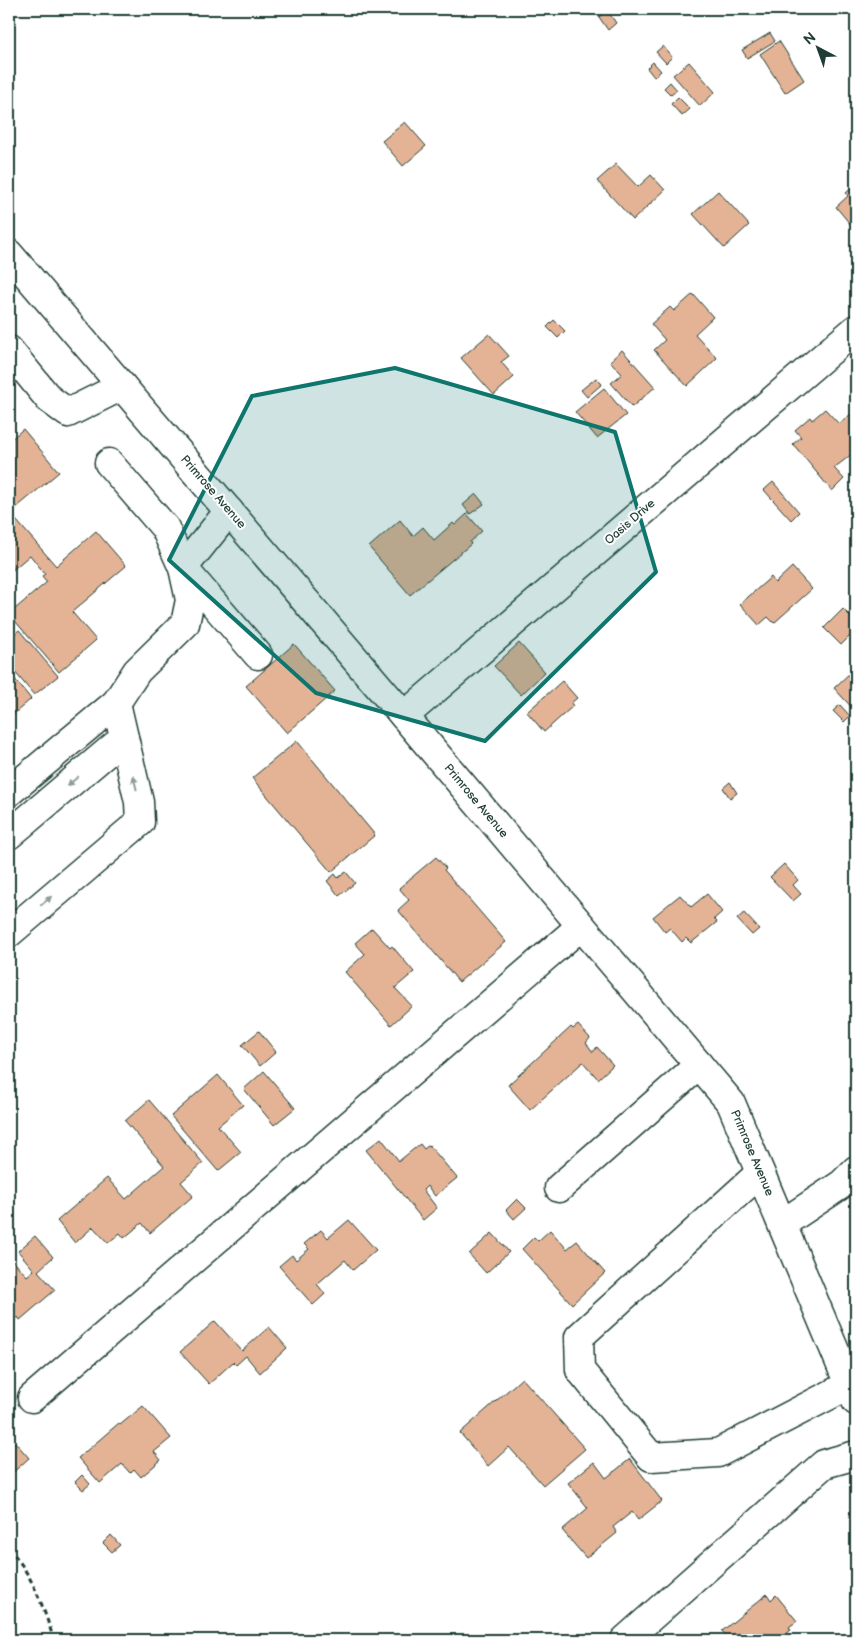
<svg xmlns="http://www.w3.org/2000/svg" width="865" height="1649" viewBox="0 0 865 1649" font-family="'Balsamiq Sans',sans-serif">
<rect width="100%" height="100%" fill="#fff"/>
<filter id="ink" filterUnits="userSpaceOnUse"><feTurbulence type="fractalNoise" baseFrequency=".02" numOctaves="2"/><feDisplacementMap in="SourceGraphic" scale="10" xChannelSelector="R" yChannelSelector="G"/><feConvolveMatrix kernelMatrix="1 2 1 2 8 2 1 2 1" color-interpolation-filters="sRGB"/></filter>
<g filter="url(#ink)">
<!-- building -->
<g fill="#e4b395" stroke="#1f3d34">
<path d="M 607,10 L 616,23 L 608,30 L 599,17 Z"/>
<path d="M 770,33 L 775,41 L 747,58 L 742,50 Z"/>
<path d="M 779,41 L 804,80 L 785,93 L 760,54 Z"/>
<path d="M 663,46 L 672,57 L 666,63 L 656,52 Z"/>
<path d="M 653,62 L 661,71 L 654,77 L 647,68 Z"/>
<path d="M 689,62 L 715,92 L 700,106 L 673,75 Z"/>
<path d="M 670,82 L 677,90 L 671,95 L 664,88 Z"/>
<path d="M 678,97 L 690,109 L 682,116 L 671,104 Z"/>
<path d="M 405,122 L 426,146 L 403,166 L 382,141 Z"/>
<path d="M 616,164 L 638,187 L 651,175 L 665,190 L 633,220 L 597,181 Z"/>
<path d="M 856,184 L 856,231 L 836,207 L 848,196 L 846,193 Z"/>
<path d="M 718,191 L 749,225 L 724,248 L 693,214 Z"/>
<path d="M 693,294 L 713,317 L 695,334 L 717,358 L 687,386 L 654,350 L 665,340 L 651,324 L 670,307 L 674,311 Z"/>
<path d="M 554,320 L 565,331 L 558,338 L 547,327 Z"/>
<path d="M 489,334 L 509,356 L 501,362 L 514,377 L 494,395 L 461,358 Z"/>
<path d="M 622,350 L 655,387 L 632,407 L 611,383 L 622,374 L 610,361 Z"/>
<path d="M 596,378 L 602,384 L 587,397 L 581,390 Z"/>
<path d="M 604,388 L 626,415 L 597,438 L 575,412 Z"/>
<path d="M 825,409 L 839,424 L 851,414 L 856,420 L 856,451 L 834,468 L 844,479 L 832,491 L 793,444 L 801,437 L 795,430 L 810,417 L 812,420 Z"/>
<path d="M 23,429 L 59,472 L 10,513 L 56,566 L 96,531 L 126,566 L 72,612 L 96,640 L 59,672 L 9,614 L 47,582 L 42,576 L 45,574 L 30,555 L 9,573 L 9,441 Z"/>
<path d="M 773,482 L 799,512 L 791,520 L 764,490 Z"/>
<path d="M 476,494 L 484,504 L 470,514 L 463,505 Z"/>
<path d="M 467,514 L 482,531 L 470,542 L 471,544 L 410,595 L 369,547 L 400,520 L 413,536 L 423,527 L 434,540 L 453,523 L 455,525 Z"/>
<path d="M 792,567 L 812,589 L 774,623 L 768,617 L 759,625 L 740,604 L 771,577 L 775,583 Z"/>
<path d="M 843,609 L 856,622 L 856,630 L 841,645 L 824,628 Z"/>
<path d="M 19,630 L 58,676 L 34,695 L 9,665 L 9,639 Z"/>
<path d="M 519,643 L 545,672 L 521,695 L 494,666 Z"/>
<path d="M 294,644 L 335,691 L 287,733 L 246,686 Z"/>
<path d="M 853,670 L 856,674 L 856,712 L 834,688 Z"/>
<path d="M 9,672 L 31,699 L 9,718 Z"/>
<path d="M 562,681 L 577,698 L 571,703 L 573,706 L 544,732 L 527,712 Z"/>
<path d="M 840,705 L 850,716 L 844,722 L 833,711 Z"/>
<path d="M 297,741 L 375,835 L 331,872 L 252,778 Z"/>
<path d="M 730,782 L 737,793 L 730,798 L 723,788 Z"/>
<path d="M 436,857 L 446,868 L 444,870 L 506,942 L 459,982 L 398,910 L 409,900 L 399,888 Z"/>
<path d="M 784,864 L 798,880 L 793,885 L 801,894 L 793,901 L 770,877 Z"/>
<path d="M 346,872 L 355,883 L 339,896 L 327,881 L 335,874 L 338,878 Z"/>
<path d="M 707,894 L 722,912 L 714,919 L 717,922 L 691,943 L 686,938 L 682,942 L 670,928 L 665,932 L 653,917 L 680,895 L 691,907 Z"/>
<path d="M 744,913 L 759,929 L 752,935 L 737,919 Z"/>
<path d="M 372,928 L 390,948 L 392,946 L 414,972 L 395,988 L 412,1006 L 391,1025 L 345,972 L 365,954 L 355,943 Z"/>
<path d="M 578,1025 L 590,1038 L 586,1043 L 593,1052 L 597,1047 L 613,1065 L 598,1079 L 583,1062 L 530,1110 L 508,1085 L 571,1027 L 573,1029 Z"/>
<path d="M 259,1031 L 276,1052 L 260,1066 L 242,1045 Z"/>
<path d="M 264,1071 L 295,1108 L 274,1125 L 244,1089 Z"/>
<path d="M 218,1075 L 243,1105 L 218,1126 L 241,1152 L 218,1171 L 171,1116 Z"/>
<path d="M 149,1100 L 203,1163 L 181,1182 L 193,1196 L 150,1233 L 142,1223 L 124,1238 L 120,1233 L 108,1243 L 93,1227 L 75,1243 L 57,1221 L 107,1178 L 126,1199 L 164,1166 L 125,1121 Z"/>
<path d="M 381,1138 L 399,1161 L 420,1144 L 424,1149 L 429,1145 L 457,1178 L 435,1196 L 427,1186 L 423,1190 L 437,1208 L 423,1220 L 366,1150 Z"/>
<path d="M 517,1199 L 526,1208 L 514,1219 L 506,1210 Z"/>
<path d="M 349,1220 L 376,1250 L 353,1270 L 345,1260 L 317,1284 L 325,1294 L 313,1305 L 279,1266 L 292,1255 L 296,1260 L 309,1249 L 304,1244 L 321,1230 L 328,1238 Z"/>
<path d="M 550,1230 L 567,1249 L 577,1241 L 605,1273 L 572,1304 L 522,1249 L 534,1237 L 538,1241 Z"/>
<path d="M 492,1233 L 509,1252 L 486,1273 L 469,1254 Z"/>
<path d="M 35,1236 L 53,1257 L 38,1271 L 55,1290 L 20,1320 L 18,1317 L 9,1325 L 9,1261 L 11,1259 L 27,1276 L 34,1270 L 18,1251 Z"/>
<path d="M 215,1321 L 242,1351 L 269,1327 L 287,1348 L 260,1373 L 246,1356 L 236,1365 L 233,1362 L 209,1384 L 180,1352 Z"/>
<path d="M 522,1378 L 585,1449 L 543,1485 L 509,1447 L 488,1466 L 460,1433 Z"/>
<path d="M 143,1406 L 171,1438 L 154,1452 L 161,1460 L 141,1477 L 134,1469 L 130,1473 L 122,1464 L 100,1483 L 78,1458 L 119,1423 L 120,1425 Z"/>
<path d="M 15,1442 L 29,1458 L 9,1476 L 9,1447 Z"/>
<path d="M 630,1459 L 662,1501 L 638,1520 L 632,1512 L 613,1527 L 617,1533 L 586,1558 L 562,1530 L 588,1508 L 568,1483 L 594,1462 L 606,1478 Z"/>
<path d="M 82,1475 L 90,1484 L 83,1490 L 75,1482 Z"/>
<path d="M 111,1535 L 120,1545 L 112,1552 L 103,1543 Z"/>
<path d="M 767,1594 L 771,1600 L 776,1595 L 797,1621 L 789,1627 L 791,1630 L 779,1640 L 730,1640 L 722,1631 Z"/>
</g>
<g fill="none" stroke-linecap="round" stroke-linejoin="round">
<defs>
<g id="minor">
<path d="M 9,254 L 404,716 L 731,1103 L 856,1401"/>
<path d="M 9,350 L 49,399 L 68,413 L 122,386"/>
<path d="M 109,463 L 165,528 L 183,568 L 258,655"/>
<path d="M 404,716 L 856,329"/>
<path d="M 9,792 L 116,703 L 137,671 L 185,624 L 190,600 L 183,568 L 229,511"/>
<path d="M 9,835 L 124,738"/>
<path d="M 9,933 L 140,822 L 139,802 L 116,703"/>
<path d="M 760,1173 L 579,1337 L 580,1370 L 651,1457 L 718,1453 L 849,1385"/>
<path d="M 559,1188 L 699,1065"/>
<path d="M 782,1224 L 842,1184 L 856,1170"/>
<path d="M 32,1398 L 581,926"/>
<path d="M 625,1640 L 824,1464 L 856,1455"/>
</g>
</defs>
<!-- minor casing -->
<use href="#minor" stroke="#1f3d34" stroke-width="31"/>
<!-- path -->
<path stroke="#1f3d34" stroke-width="3" stroke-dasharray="5 4" stroke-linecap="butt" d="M 9,1548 C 34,1578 42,1604 54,1640"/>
<!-- minor -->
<use href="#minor" stroke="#fff" stroke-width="28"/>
</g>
<!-- one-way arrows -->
<defs><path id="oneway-solid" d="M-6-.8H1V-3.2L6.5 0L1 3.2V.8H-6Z" transform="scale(1.25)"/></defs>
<g fill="#8f9e9a">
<use href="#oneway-solid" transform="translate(73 781) rotate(140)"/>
<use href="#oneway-solid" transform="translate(135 783) rotate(-103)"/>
<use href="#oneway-solid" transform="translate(46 901) rotate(-40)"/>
</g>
</g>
<!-- marked area -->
<path fill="#0f766e" fill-opacity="0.2" stroke="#0f766e" stroke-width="4" stroke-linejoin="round" d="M 395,368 L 615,432 L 656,572 L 485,741 L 316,693 L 169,560 L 252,396 Z"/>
<g text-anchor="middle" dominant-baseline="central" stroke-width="4" stroke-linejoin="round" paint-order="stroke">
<!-- street labels -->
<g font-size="12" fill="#1f3d34" stroke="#fff">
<text transform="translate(213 492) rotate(49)">Primrose Avenue</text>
<text transform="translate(630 522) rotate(-41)">Oasis Drive</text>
<text transform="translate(476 801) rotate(50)">Primrose Avenue</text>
<text transform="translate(752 1153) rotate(67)">Primrose Avenue</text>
</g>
</g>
<!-- margin -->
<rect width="865" height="1649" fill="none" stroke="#fff" stroke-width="30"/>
<rect x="15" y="15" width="835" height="1619" fill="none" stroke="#1f3d34" stroke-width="2" filter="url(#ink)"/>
<!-- north arrow -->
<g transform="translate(818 48) rotate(319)" stroke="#ffffff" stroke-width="4" paint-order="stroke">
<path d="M0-4L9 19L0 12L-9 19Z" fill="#1f3d34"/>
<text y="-8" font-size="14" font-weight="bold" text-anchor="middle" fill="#1f3d34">N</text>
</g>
</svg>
